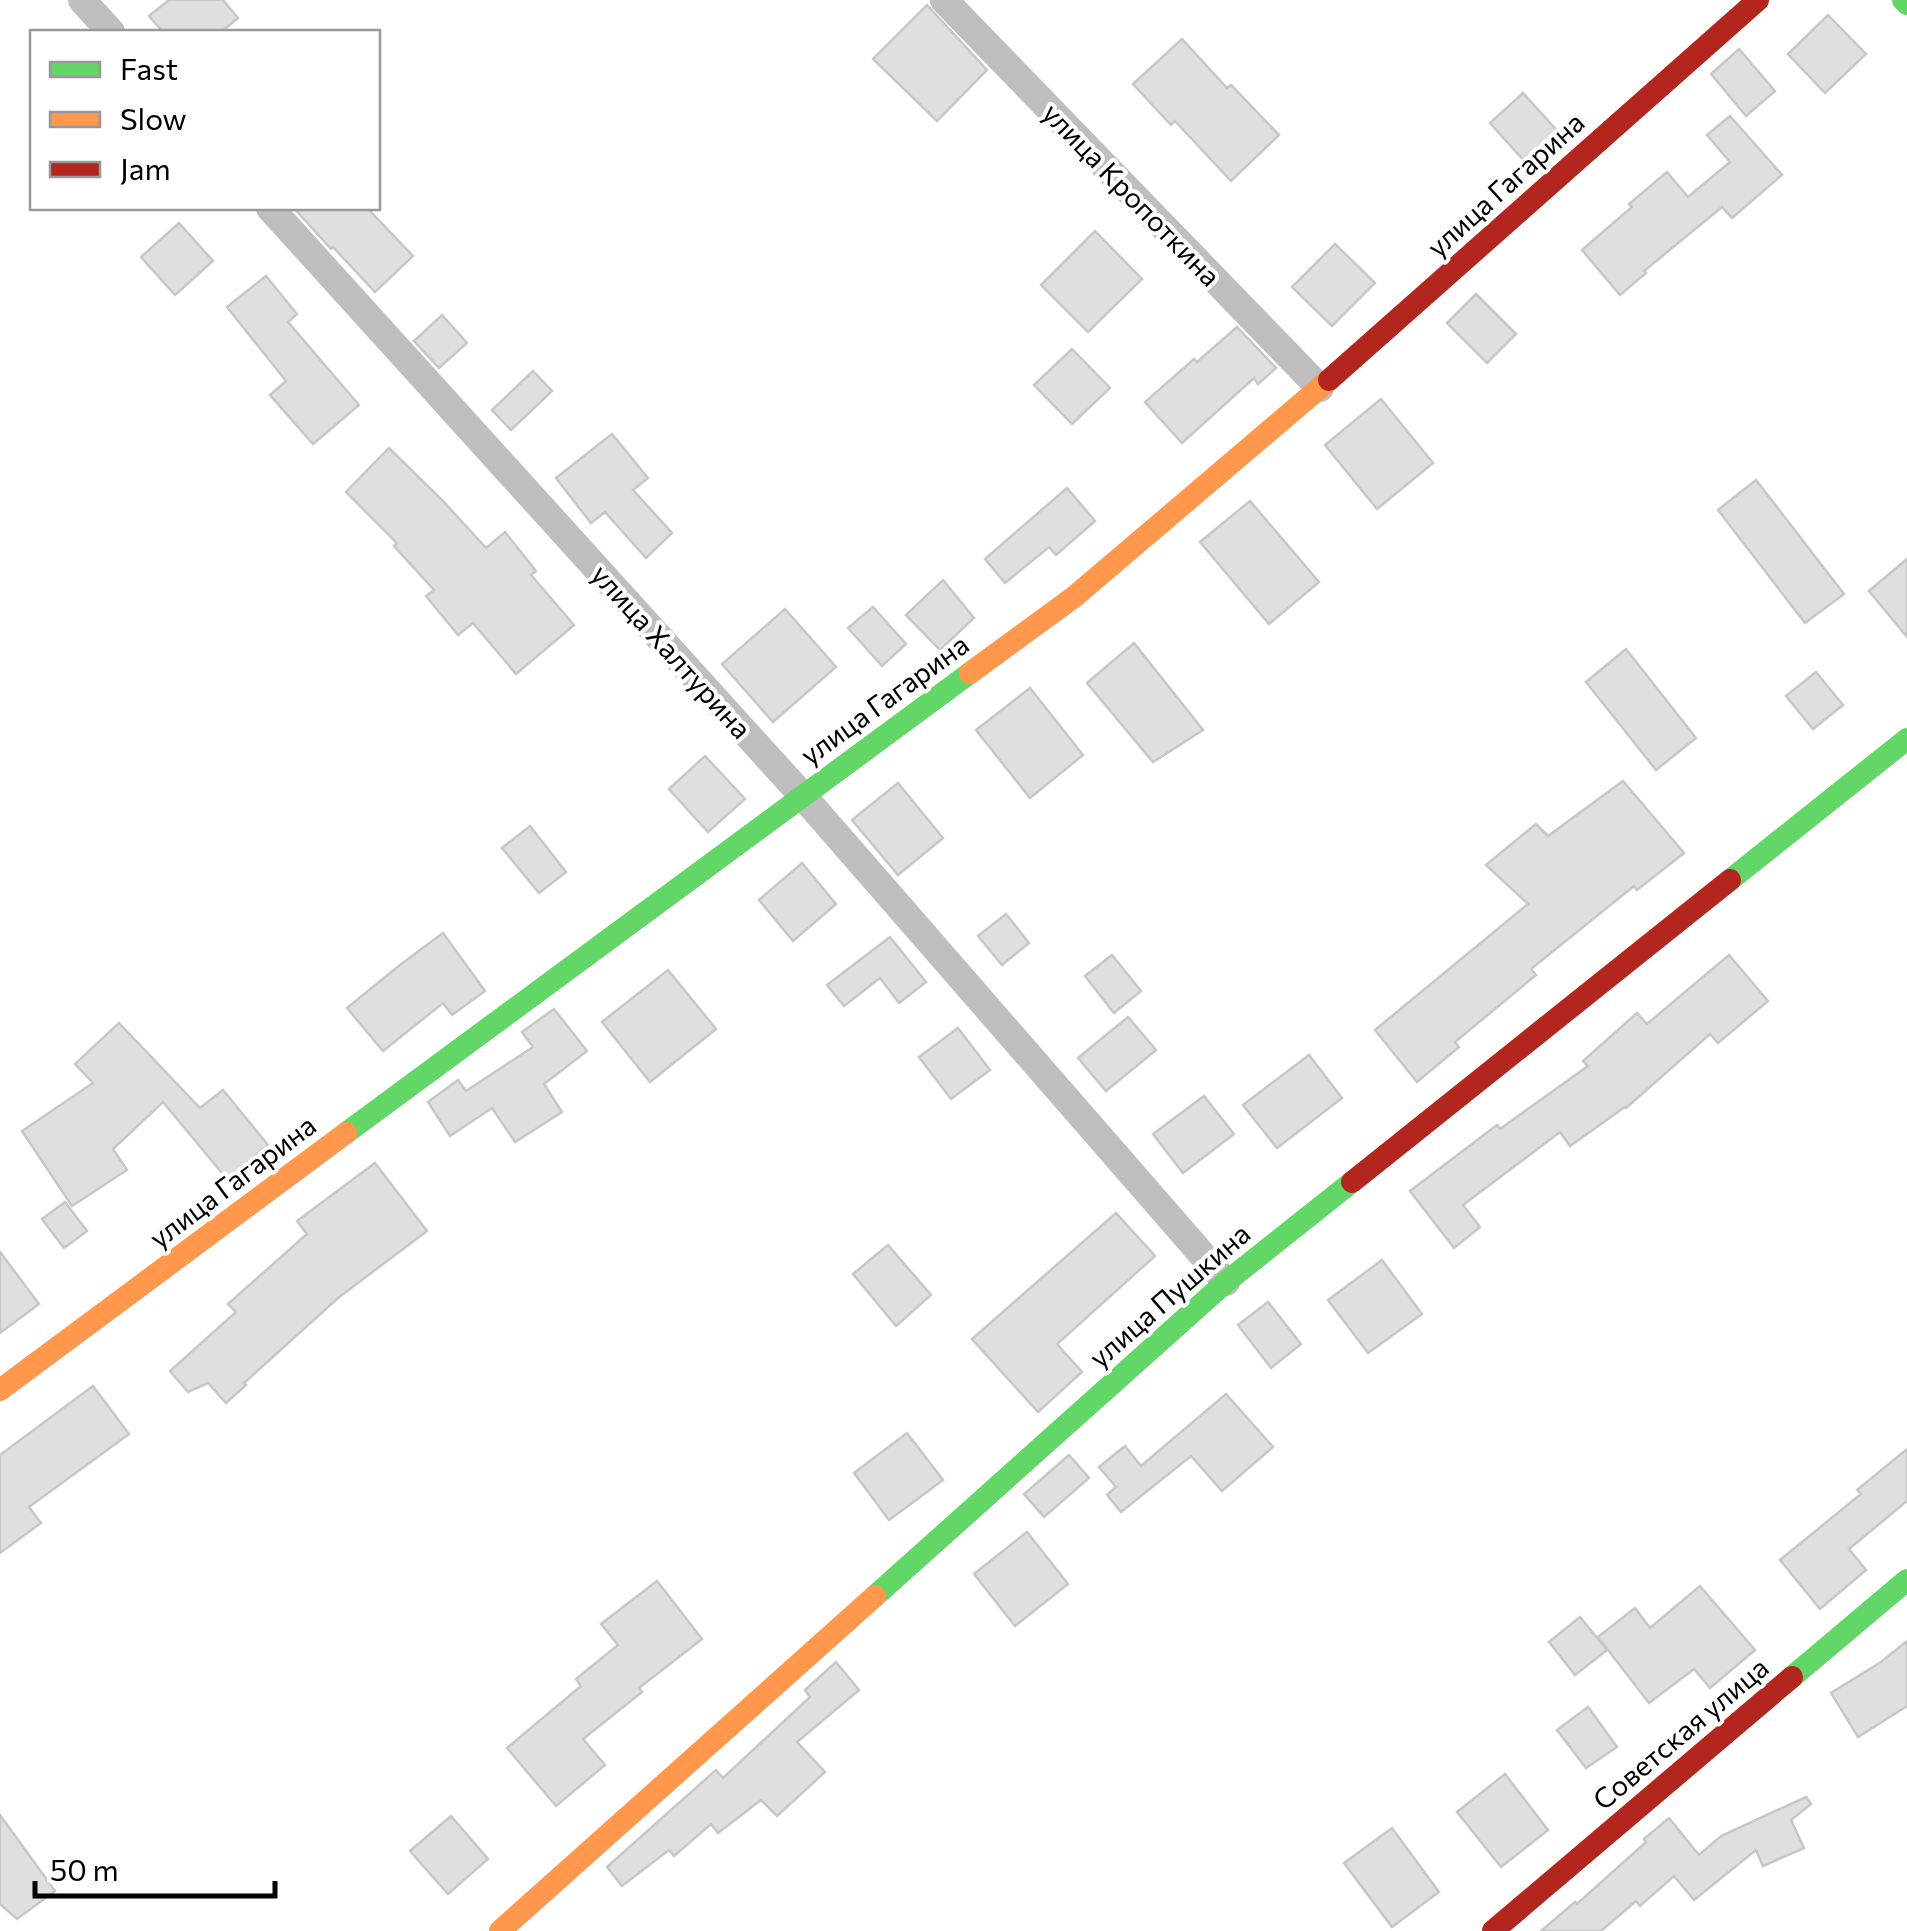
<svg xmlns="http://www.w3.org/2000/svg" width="1907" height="1931" viewBox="0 0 1907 1931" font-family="Commissioner,sans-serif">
<rect width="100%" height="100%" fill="#fff"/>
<!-- building -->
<g fill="#dfdfdf" stroke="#c7c7c7" stroke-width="2.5">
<path d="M 169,0 L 223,0 L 238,18 L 221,32 L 163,32 L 149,16 Z"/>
<path d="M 927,5 L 987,70 L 937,121 L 873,59 Z"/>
<path d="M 1828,15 L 1866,54 L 1825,93 L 1788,54 Z"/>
<path d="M 1182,39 L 1227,88 L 1231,85 L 1279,135 L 1231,181 L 1175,121 L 1171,125 L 1133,84 Z"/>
<path d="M 1739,49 L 1775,91 L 1746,116 L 1711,74 Z"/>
<path d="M 1523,93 L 1560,134 L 1527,164 L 1490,123 Z"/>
<path d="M 1730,116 L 1782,175 L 1732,218 L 1722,207 L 1644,271 L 1646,273 L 1620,295 L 1582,250 L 1632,207 L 1629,204 L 1667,172 L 1688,197 L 1730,162 L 1707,135 Z"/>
<path d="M 294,208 L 367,208 L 413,256 L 375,292 L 333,247 L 331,249 Z"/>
<path d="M 179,223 L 213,261 L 175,295 L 141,257 Z"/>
<path d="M 1095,231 L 1142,279 L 1088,332 L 1041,285 Z"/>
<path d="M 1335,244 L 1375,283 L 1332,326 L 1292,287 Z"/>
<path d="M 266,276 L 297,314 L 288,322 L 359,405 L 313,444 L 270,395 L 286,381 L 227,307 Z"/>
<path d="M 1476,294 L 1516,334 L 1487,363 L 1447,323 Z"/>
<path d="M 442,315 L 467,343 L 439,368 L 414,341 Z"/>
<path d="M 1237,327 L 1276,368 L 1258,384 L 1254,378 L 1182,443 L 1145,402 L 1194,359 L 1197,362 Z"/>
<path d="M 1072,349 L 1110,388 L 1072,424 L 1034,385 Z"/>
<path d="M 533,371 L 552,391 L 511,430 L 492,410 Z"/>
<path d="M 1381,399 L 1433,463 L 1377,509 L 1325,445 Z"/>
<path d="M 612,434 L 648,478 L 633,490 L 672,533 L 646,558 L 605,512 L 591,523 L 556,478 Z"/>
<path d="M 389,448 L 443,501 L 486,548 L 505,532 L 536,571 L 531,575 L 574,625 L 516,674 L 473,623 L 458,635 L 426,596 L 434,590 L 394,546 L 397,543 L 346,492 Z"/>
<path d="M 1756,480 L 1844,594 L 1805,623 L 1718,510 Z"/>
<path d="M 1067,488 L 1095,521 L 1056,555 L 1049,547 L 1005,583 L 985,559 Z"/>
<path d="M 1250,501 L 1319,582 L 1269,624 L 1200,542 Z"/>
<path d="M 1907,559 L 1907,637 L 1869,591 Z"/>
<path d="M 943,580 L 974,618 L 940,650 L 906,615 Z"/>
<path d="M 873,607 L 906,644 L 882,666 L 848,628 Z"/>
<path d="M 785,609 L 836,667 L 773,722 L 722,664 Z"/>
<path d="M 1134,643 L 1203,730 L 1153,762 L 1087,683 Z"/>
<path d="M 1626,649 L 1696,738 L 1656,770 L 1586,682 Z"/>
<path d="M 1816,672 L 1843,705 L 1813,729 L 1786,696 Z"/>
<path d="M 1030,688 L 1083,755 L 1030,798 L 976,730 Z"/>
<path d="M 705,756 L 745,799 L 708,832 L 669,789 Z"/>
<path d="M 1623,781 L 1684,853 L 1637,890 L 1634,886 L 1531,969 L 1536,975 L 1455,1042 L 1459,1047 L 1417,1082 L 1375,1030 L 1528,904 L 1486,865 L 1536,824 L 1548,836 Z"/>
<path d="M 898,783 L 943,838 L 898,875 L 852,820 Z"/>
<path d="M 530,826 L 566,872 L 539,893 L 502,848 Z"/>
<path d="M 802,863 L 836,904 L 793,941 L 759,900 Z"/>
<path d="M 1006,914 L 1029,943 L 1002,965 L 978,936 Z"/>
<path d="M 443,933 L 485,991 L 452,1015 L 443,1003 L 383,1051 L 347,1008 L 400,965 Z"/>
<path d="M 890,937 L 926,982 L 899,1003 L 880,978 L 844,1006 L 827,985 Z"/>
<path d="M 1112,955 L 1141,991 L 1114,1013 L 1085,976 Z"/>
<path d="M 1729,955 L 1768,1001 L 1718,1043 L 1710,1034 L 1626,1108 L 1625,1107 L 1570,1146 L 1560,1132 L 1463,1205 L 1480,1227 L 1454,1248 L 1410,1191 L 1497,1125 L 1500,1129 L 1588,1066 L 1583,1061 L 1637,1013 L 1647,1024 Z"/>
<path d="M 668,970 L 716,1029 L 650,1082 L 602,1022 Z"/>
<path d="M 554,1009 L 587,1051 L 544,1084 L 562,1112 L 515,1142 L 492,1108 L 450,1136 L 428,1102 L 458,1080 L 466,1091 L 533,1047 L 522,1032 Z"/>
<path d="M 1128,1017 L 1156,1050 L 1106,1091 L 1078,1058 Z"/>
<path d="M 119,1023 L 200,1108 L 223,1090 L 268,1145 L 227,1179 L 163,1102 L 113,1149 L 127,1170 L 72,1206 L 22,1131 L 93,1083 L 75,1064 Z"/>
<path d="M 958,1028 L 990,1070 L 951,1099 L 919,1057 Z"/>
<path d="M 1309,1055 L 1342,1098 L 1277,1148 L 1243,1105 Z"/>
<path d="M 1204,1096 L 1234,1134 L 1183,1173 L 1153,1134 Z"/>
<path d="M 375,1163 L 427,1231 L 338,1298 L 244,1383 L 246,1385 L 226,1403 L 208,1383 L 188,1392 L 170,1371 L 236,1312 L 228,1304 L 307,1234 L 297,1221 Z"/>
<path d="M 65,1202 L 87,1231 L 64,1248 L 42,1219 Z"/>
<path d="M 1116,1213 L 1155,1256 L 1057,1344 L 1082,1372 L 1038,1412 L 972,1339 Z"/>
<path d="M 888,1245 L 931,1295 L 896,1326 L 853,1274 Z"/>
<path d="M 0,1252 L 39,1304 L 0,1333 Z"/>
<path d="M 1382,1260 L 1422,1314 L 1368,1353 L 1328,1300 Z"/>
<path d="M 1268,1302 L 1301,1344 L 1271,1368 L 1238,1325 Z"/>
<path d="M 93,1386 L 129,1434 L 29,1507 L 41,1523 L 0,1553 L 0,1455 Z"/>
<path d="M 1226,1394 L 1273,1447 L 1222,1491 L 1191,1456 L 1121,1512 L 1107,1495 L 1116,1487 L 1099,1467 L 1125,1446 L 1141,1466 Z"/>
<path d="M 907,1433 L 943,1480 L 889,1520 L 854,1473 Z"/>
<path d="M 1907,1449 L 1907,1501 L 1849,1549 L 1866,1570 L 1820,1609 L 1780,1560 L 1861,1494 L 1857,1490 Z"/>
<path d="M 1069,1455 L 1089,1478 L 1044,1517 L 1024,1494 Z"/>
<path d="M 1027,1532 L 1068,1584 L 1015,1626 L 974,1574 Z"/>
<path d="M 657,1581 L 702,1639 L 639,1688 L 642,1692 L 583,1739 L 605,1765 L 556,1806 L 507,1748 L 581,1686 L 576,1679 L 618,1645 L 601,1624 Z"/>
<path d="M 1700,1586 L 1755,1650 L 1710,1688 L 1694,1669 L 1649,1703 L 1598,1637 L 1635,1608 L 1650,1628 Z"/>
<path d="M 1580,1617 L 1607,1650 L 1575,1675 L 1549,1642 Z"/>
<path d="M 1907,1641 L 1907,1706 L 1858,1737 L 1831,1693 L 1881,1662 Z"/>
<path d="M 836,1662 L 859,1690 L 797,1742 L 825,1772 L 777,1816 L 761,1800 L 718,1833 L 711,1824 L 674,1856 L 669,1850 L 622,1886 L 607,1867 L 716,1770 L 723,1778 L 810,1697 L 805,1690 Z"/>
<path d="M 1588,1707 L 1617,1747 L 1586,1768 L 1557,1730 Z"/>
<path d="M 1505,1774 L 1548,1830 L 1501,1867 L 1457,1812 Z"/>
<path d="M 1806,1797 L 1811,1804 L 1791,1820 L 1804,1848 L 1763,1866 L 1756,1850 L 1694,1900 L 1674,1876 L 1640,1906 L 1636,1901 L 1601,1931 L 1541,1931 L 1575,1902 L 1577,1904 L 1646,1842 L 1644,1839 L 1669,1818 L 1699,1855 L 1721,1836 Z"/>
<path d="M 0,1815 L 55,1891 L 17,1919 L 0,1904 Z"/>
<path d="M 451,1816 L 488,1859 L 448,1894 L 410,1851 Z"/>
<path d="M 1392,1828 L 1439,1892 L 1392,1927 L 1344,1863 Z"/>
</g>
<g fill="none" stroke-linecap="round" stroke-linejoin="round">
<!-- street -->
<g stroke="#bebebe" stroke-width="28">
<path d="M 82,0 L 111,32"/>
<path d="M 944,0 L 1320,388"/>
<path d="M 270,208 L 802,795 L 1226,1282"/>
</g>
<!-- fast -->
<g stroke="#63d668" stroke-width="22">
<path d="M 1903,0 L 1907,4"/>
<path d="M 1730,880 L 1907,739"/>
<path d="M 346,1133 L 970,673"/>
<path d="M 875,1596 L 1226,1282 L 1352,1182"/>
<path d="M 1792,1677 L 1907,1580"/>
</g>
<!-- slow -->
<g stroke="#ff974d" stroke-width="22">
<path d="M 970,673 L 1074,597 L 1329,380"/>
<path d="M 0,1390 L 346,1133"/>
<path d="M 500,1931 L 875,1596"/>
</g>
<!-- jam -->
<g stroke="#b3261e" stroke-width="22">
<path d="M 1329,380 L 1758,0"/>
<path d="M 1352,1182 L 1730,880"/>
<path d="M 1493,1931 L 1792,1677"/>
</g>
</g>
<g text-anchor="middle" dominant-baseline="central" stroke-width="8" stroke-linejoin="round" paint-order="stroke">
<!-- street labels -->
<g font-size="28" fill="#000" stroke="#fff">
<text transform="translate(1505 184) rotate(-42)">улица Гагарина</text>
<text transform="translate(1132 194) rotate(46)">улица Кропоткина</text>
<text transform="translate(672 651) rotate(48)">улица Халтурина</text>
<text transform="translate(884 699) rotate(-36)">улица Гагарина</text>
<text transform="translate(232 1181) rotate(-37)">улица Гагарина</text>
<text transform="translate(1169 1295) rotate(-41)">улица Пушкина</text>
<text transform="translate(1680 1733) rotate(-40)">Советская улица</text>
</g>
</g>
<!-- legend -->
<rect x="30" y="30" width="350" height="180" fill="#ffffff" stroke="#999999" stroke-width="2.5"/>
<rect x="50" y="62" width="50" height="15" fill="#63d668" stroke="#999999" stroke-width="2.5"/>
<text x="120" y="80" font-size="30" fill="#000000">Fast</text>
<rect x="50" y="112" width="50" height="15" fill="#ff974d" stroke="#999999" stroke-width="2.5"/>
<text x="120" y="130" font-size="30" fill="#000000">Slow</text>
<rect x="50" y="162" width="50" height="15" fill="#b3261e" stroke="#999999" stroke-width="2.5"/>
<text x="120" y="180" font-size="30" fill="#000000">Jam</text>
<!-- scale -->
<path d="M35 1881v15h240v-15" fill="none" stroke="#000000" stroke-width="5"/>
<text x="50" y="1881" font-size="30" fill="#000000" stroke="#ffffff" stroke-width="8" paint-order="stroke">50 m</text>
</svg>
